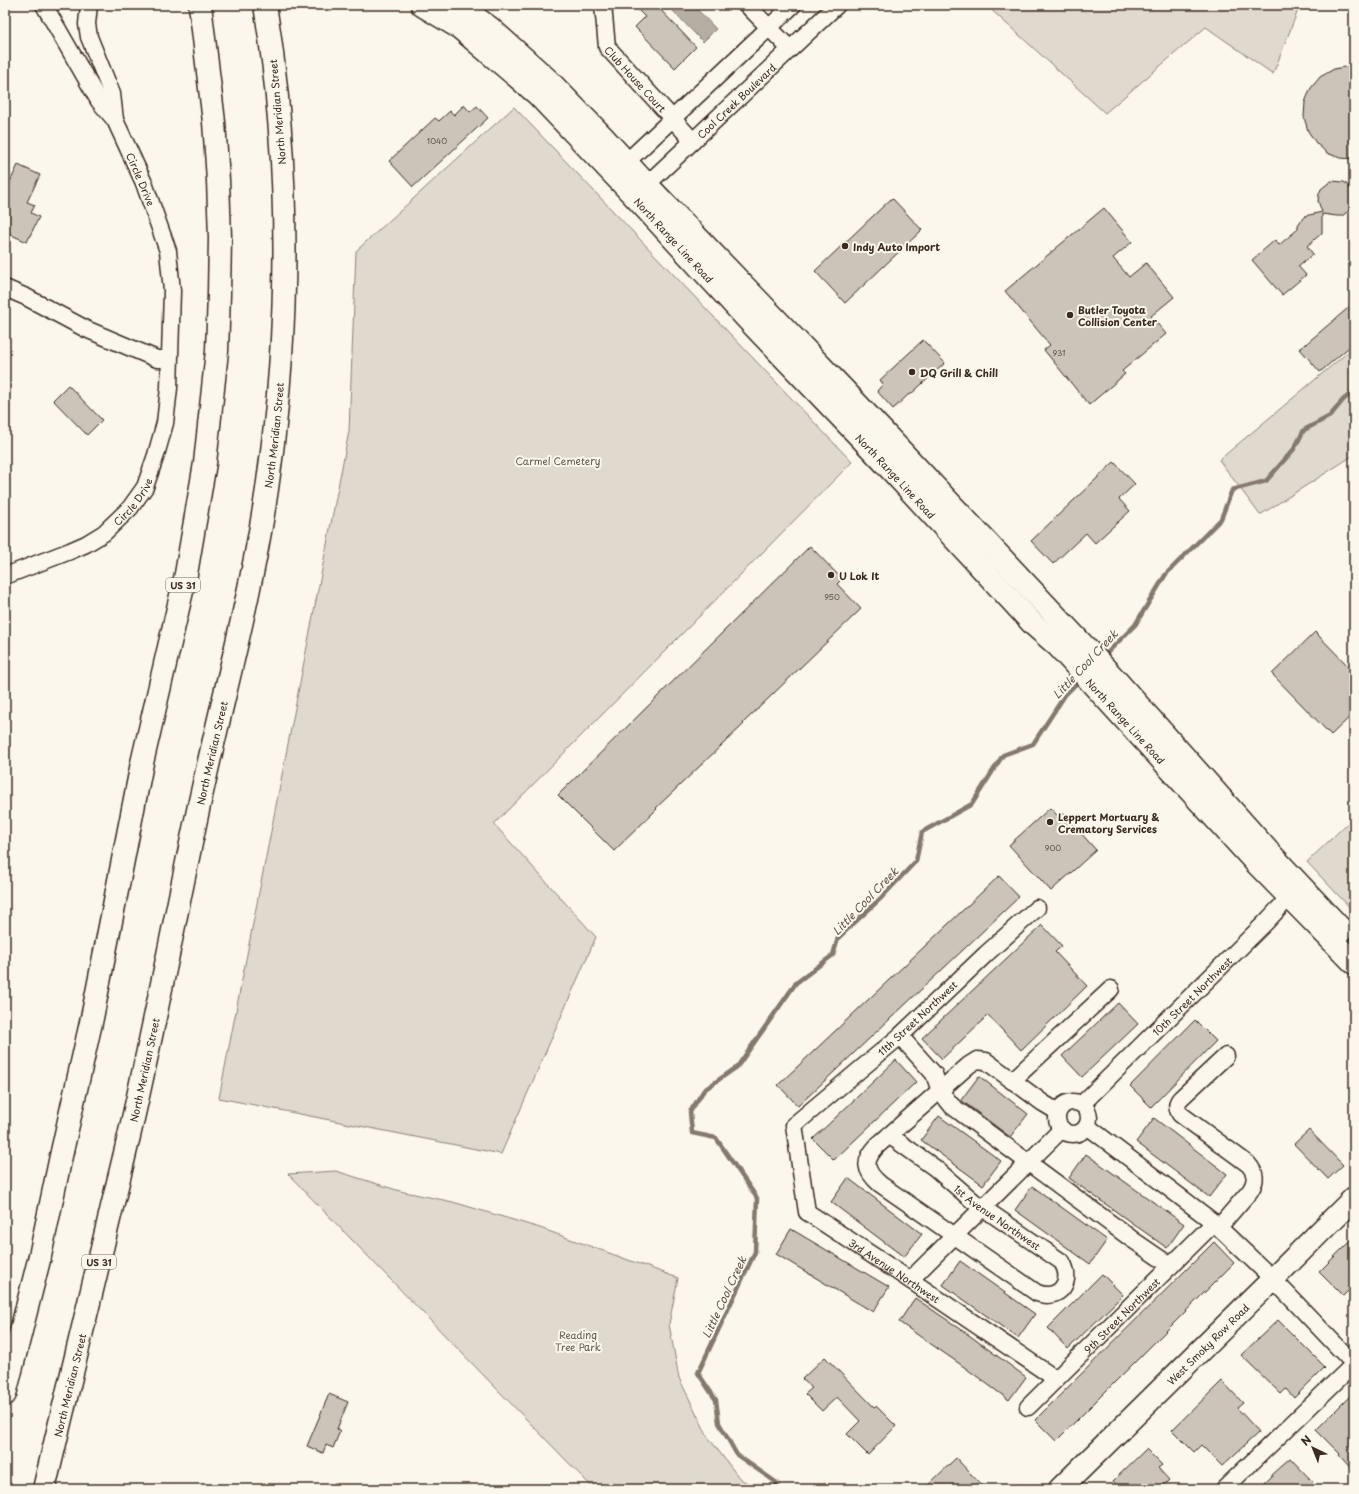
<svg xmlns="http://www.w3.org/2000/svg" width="1359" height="1494" viewBox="0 0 1359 1494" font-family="'Playpen Sans',sans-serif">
<rect width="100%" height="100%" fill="#fbf7ec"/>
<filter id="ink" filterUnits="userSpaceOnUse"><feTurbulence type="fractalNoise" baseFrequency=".025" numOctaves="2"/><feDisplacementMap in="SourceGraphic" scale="8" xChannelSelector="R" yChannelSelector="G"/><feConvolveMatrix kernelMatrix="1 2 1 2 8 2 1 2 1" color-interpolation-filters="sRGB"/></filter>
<g filter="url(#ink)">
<!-- green -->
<g fill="#dfd9ce" stroke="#8d8276">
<path d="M 986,5 L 1300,5 L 1273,74 L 1206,27 L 1105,113 Z"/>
<path d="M 514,107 L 852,462 L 494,824 L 596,937 L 501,1154 L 219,1098 L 349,431 L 356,251 Z"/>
<path d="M 1354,347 L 1354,455 L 1260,515 L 1219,460 Z"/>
<path d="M 1354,817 L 1354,912 L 1307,862 Z"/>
<path d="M 336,1171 L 400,1191 L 453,1202 L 540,1228 L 678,1278 L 669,1324 L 679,1378 L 708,1437 L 740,1479 L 759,1489 L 594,1489 L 288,1174 Z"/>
</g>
<!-- water -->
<path fill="#b6aea2" stroke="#85796d" d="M 677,5 L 693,5 L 716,29 L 703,42 L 672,10 Z"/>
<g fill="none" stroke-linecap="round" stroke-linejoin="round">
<!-- stream -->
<g stroke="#85796d" stroke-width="4.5">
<path d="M 1103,657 L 1135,625 L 1166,574 L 1221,519 L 1232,490 L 1266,481 L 1294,449 L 1304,430 L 1330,416 L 1343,400 L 1354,391"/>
<path d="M 778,1489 L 777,1483 L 737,1455 L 719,1423 L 716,1400 L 698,1373 L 755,1252 L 757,1198 L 716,1138 L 692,1133 L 690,1112 L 704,1090 L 737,1067 L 796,983 L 833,955 L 838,938 L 882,897 L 916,861 L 922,832 L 972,804 L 1003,755 L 1033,744 L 1065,695 L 1081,679"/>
</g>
</g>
<!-- building -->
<g fill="#ccc4b9" stroke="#3b2a1e">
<path d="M 633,5 L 656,5 L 696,47 L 675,68 L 635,27 L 645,17 Z"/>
<path d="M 1354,65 L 1354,159 L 1340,158 L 1327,153 L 1316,143 L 1308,131 L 1304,117 L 1305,102 L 1311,88 L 1320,77 L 1334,69 Z"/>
<path d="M 464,105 L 470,112 L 477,106 L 488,118 L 413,187 L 389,161 L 435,118 L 439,121 L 450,111 L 454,115 Z"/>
<path d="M 18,165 L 40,175 L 27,202 L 35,205 L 31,213 L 39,217 L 27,242 L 5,232 L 5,192 Z"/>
<path d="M 1331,181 L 1344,182 L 1349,186 L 1354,196 L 1354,203 L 1351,209 L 1342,216 L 1337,216 L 1322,214 L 1322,233 L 1307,246 L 1313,254 L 1298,266 L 1306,275 L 1282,295 L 1252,260 L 1275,240 L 1279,245 L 1298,229 L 1298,225 L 1302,219 L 1305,216 L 1322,212 L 1318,201 L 1319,194 L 1321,189 Z"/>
<path d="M 892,198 L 922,230 L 845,303 L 815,271 Z"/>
<path d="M 1104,208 L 1132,242 L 1113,258 L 1129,277 L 1146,263 L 1174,297 L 1151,316 L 1166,334 L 1122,371 L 1125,374 L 1089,405 L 1044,350 L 1050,345 L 1005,291 Z"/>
<path d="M 1354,303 L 1354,343 L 1320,372 L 1300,349 Z"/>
<path d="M 923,340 L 945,363 L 910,395 L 909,394 L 893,409 L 877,391 L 883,384 L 880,380 Z"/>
<path d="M 68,385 L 102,420 L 87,435 L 53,400 Z"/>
<path d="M 1114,462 L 1135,484 L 1119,499 L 1130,511 L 1095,543 L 1086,533 L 1053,564 L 1031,541 Z"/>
<path d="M 810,546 L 842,579 L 837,584 L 861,609 L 743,723 L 744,724 L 656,808 L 657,809 L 614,851 L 558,795 Z"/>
<path d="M 1315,632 L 1354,672 L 1354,713 L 1331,735 L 1272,674 Z"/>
<path d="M 1050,808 L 1059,817 L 1063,813 L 1096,850 L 1051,891 L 1009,845 Z"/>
<path d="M 999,876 L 1019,897 L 798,1106 L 778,1085 Z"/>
<path d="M 1042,925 L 1062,946 L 1055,952 L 1087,986 L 1021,1050 L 988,1015 L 942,1059 L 922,1038 Z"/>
<path d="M 1118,1003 L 1138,1024 L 1082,1077 L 1062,1056 Z"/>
<path d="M 1195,1020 L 1216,1041 L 1151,1107 L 1130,1086 Z"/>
<path d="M 896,1060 L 916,1082 L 834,1160 L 813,1139 Z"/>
<path d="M 979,1076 L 1028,1114 L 1010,1137 L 961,1100 Z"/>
<path d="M 939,1116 L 1001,1161 L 983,1185 L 921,1140 Z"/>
<path d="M 1154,1118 L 1227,1174 L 1209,1197 L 1136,1142 Z"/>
<path d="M 1309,1130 L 1343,1165 L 1328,1179 L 1294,1144 Z"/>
<path d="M 1086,1154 L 1184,1224 L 1167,1248 L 1069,1178 Z"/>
<path d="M 848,1178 L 922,1234 L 904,1257 L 831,1202 Z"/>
<path d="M 1032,1186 L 1107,1240 L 1090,1264 L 1015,1210 Z"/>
<path d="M 791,1229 L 889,1287 L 873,1312 L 776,1254 Z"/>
<path d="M 1354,1237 L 1354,1261 L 1349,1265 L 1354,1270 L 1354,1285 L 1343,1296 L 1319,1272 Z"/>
<path d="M 1214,1242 L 1234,1263 L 1056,1441 L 1035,1420 Z"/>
<path d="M 960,1261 L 1035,1314 L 1018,1338 L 943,1285 Z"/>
<path d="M 1102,1274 L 1123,1295 L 1068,1349 L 1048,1328 Z"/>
<path d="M 915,1298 L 962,1330 L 1026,1377 L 1009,1400 L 960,1364 L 899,1322 Z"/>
<path d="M 1278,1320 L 1325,1367 L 1294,1398 L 1286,1389 L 1281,1394 L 1241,1355 Z"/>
<path d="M 825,1357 L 874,1407 L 876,1406 L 896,1426 L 868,1455 L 847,1434 L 860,1421 L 837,1397 L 822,1411 L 805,1394 L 812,1388 L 802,1379 Z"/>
<path d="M 1222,1381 L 1243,1403 L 1237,1408 L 1259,1432 L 1222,1466 L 1201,1445 L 1194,1452 L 1172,1430 Z"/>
<path d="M 1354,1392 L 1354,1472 L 1339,1455 L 1340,1454 L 1316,1430 Z"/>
<path d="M 329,1394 L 348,1402 L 337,1429 L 340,1431 L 333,1448 L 326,1445 L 323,1453 L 307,1446 Z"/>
<path d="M 1146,1449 L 1162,1465 L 1158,1468 L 1169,1480 L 1160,1489 L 1121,1489 L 1113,1481 Z"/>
<path d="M 956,1458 L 985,1489 L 924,1489 Z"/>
<path d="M 1290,1458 L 1313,1482 L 1306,1489 L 1260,1489 L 1272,1477 L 1271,1475 Z"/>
</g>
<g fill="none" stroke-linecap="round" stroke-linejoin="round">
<defs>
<g id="street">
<path d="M 89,5 L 87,24 L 89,37 L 112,94 L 115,120"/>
<path id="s1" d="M 603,5 L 607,47 L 693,141"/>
<path d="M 747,5 L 790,49"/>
<path d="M 618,170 L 793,5"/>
<path id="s2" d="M 640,191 L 837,5"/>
<path d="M 5,288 L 26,297 L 86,329 L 157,359 L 169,359"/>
<path id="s3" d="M 5,576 L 70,551 L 86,544 L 104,533 L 130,508 L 145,487 L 156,455 L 165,423 L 169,388 L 172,291 L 168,251 L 144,183 L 115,120 L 99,101 L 44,5"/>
<path id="s4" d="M 1037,908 L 986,954 L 900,1036 L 794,1125 L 807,1212 L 919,1286 L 1056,1379"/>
<path d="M 900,1036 L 934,1074 L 940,1091 L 952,1106 L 1133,1240 L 1171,1266"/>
<path d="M 1012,1081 L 1111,989"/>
<circle cx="1073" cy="1118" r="16"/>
<path id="s5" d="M 1082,1104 L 1266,922 L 1297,889"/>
<path d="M 1087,1126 L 1212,1221 L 1273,1279 L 1354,1364"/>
<path id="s6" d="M 889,1135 L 935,1168 L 973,1201 L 1062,1262 C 1074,1282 1059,1301 1037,1293 L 880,1184 C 864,1170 863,1161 878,1145 L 969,1065 L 977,1060 L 986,1061 L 1043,1103 L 1058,1112"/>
<path d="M 1219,1227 L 1250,1191 C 1257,1180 1256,1173 1248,1164 L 1180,1114 C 1176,1107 1176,1103 1181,1098 L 1226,1056"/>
<path d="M 910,1280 L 1062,1129"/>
<path id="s7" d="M 1028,1407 L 1214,1223"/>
<path d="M 1224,1489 L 1354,1364"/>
</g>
<g id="secondary">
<path id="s8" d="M 422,5 L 460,28 L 537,94 L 635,197 L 750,322 L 881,459 L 1034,625 L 1058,646 L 1256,863 L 1354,963"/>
<path d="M 458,5 L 490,28 L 518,53 L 548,80 L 604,138 L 647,185 L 845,391 L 1115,679 L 1269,852 L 1342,930"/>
<path id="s9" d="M 1060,1489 L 1273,1279 L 1354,1198"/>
</g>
<g id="highway">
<path d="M 5,1394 L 40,1256 L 61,1156 L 92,1018 L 142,763 L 186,574 L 205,463 L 217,351 L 219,294 L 220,238 L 218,180 L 214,122 L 200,5"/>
<path id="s10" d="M 44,1489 C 71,1376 99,1263 126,1149 C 152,1039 173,927 197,815 C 220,707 251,599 267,489 C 290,329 291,165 265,5"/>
</g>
</defs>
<!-- street casing -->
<use href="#street" stroke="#3b2a1e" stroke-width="19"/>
<!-- secondary casing -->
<use href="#secondary" stroke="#3b2a1e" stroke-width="25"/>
<!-- highway casing -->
<use href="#highway" stroke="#3b2a1e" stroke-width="25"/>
<!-- street -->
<use href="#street" stroke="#fbf7ec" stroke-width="16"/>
<!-- secondary -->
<use href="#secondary" stroke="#fbf7ec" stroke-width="22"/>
<!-- highway -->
<use href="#highway" stroke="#fbf7ec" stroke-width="22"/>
</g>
</g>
<!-- markers -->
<g fill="#3b2a1e" stroke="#fbf7ec" stroke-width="1.5">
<circle cx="845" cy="246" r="4"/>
<circle cx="1070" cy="315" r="4"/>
<circle cx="912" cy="372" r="4"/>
<circle cx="831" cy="575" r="4"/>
<circle cx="1050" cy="822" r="4"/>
</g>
<g text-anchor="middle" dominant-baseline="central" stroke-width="4" stroke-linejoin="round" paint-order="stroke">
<!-- number labels -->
<g font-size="8" fill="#5f5045">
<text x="437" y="141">1040</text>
<text x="1059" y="353">931</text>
<text x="832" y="597">950</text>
<text x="1053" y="848">900</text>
</g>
<!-- shield labels -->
<g fill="#fbf7ec" stroke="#75685c" stroke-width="1">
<rect x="166" y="578" width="34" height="14" rx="3"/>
<rect x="82" y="1255" width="34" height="14" rx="3"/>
</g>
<g font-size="9" font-weight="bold" fill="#3b2a1e">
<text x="183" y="585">US 31</text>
<text x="99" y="1262">US 31</text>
</g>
<!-- street labels -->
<g font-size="10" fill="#3b2a1e" stroke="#fbf7ec">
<text stroke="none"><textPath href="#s1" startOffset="85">Club House Court</textPath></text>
<text stroke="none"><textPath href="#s2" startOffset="132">Cool Creek Boulevard</textPath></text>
<text transform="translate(277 112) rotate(-95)">North Meridian Street</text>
<text transform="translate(141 179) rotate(67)">Circle Drive</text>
<text stroke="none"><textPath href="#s8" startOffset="346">North Range Line Road</textPath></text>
<text stroke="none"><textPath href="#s10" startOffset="1079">North Meridian Street</textPath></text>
<text stroke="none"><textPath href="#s8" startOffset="670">North Range Line Road</textPath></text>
<text stroke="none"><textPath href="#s3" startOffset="151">Circle Drive</textPath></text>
<text stroke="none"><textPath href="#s8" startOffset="1006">North Range Line Road</textPath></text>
<text stroke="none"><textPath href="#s10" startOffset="755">North Meridian Street</textPath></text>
<text stroke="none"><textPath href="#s5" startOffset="154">10th Street Northwest</textPath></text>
<text transform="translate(917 1018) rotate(-43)">11th Street Northwest</text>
<text stroke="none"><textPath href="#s10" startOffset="431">North Meridian Street</textPath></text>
<text stroke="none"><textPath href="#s6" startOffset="136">1st Avenue Northwest</textPath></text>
<text stroke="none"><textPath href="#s4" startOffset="519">3rd Avenue Northwest</textPath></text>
<text stroke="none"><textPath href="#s7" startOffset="131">9th Street Northwest</textPath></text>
<text stroke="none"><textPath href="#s9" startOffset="207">West Smoky Row Road</textPath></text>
<text stroke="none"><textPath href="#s10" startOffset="107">North Meridian Street</textPath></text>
</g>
<!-- poi labels -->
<g font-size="10" font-weight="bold" fill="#3b2a1e" stroke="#fbf7ec" text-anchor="start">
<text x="853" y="246">Indy Auto Import</text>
<text x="1078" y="309">Butler Toyota<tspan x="1078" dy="12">Collision Center</tspan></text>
<text x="920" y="372">DQ Grill &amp; Chill</text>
<text x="839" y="575">U Lok It</text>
<text x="1058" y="816">Leppert Mortuary &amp;<tspan x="1058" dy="12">Crematory Services</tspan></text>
</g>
<!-- park labels -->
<g font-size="10" fill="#64564a" stroke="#fbf7ec">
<text x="558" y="460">Carmel Cemetery</text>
<text x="578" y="1334">Reading<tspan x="578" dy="12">Tree Park</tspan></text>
</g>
<!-- water labels -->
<g font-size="11" font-style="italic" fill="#605246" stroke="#fbf7ec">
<text transform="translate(1085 664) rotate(-47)">Little Cool Creek</text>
<text transform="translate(865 901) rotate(-46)">Little Cool Creek</text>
<text transform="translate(724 1297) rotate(-65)">Little Cool Creek</text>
</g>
</g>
<!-- margin -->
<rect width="1359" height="1494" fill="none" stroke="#fbf7ec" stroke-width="20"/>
<rect x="10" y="10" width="1339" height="1474" fill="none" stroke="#3b2a1e" stroke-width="1.5" filter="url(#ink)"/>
<!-- north arrow -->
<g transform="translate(1313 1448) rotate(317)" stroke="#fbf7ec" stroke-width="3" paint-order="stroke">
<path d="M0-3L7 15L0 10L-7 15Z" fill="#3b2a1e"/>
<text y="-6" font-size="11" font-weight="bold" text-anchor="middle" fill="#3b2a1e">N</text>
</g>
</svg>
